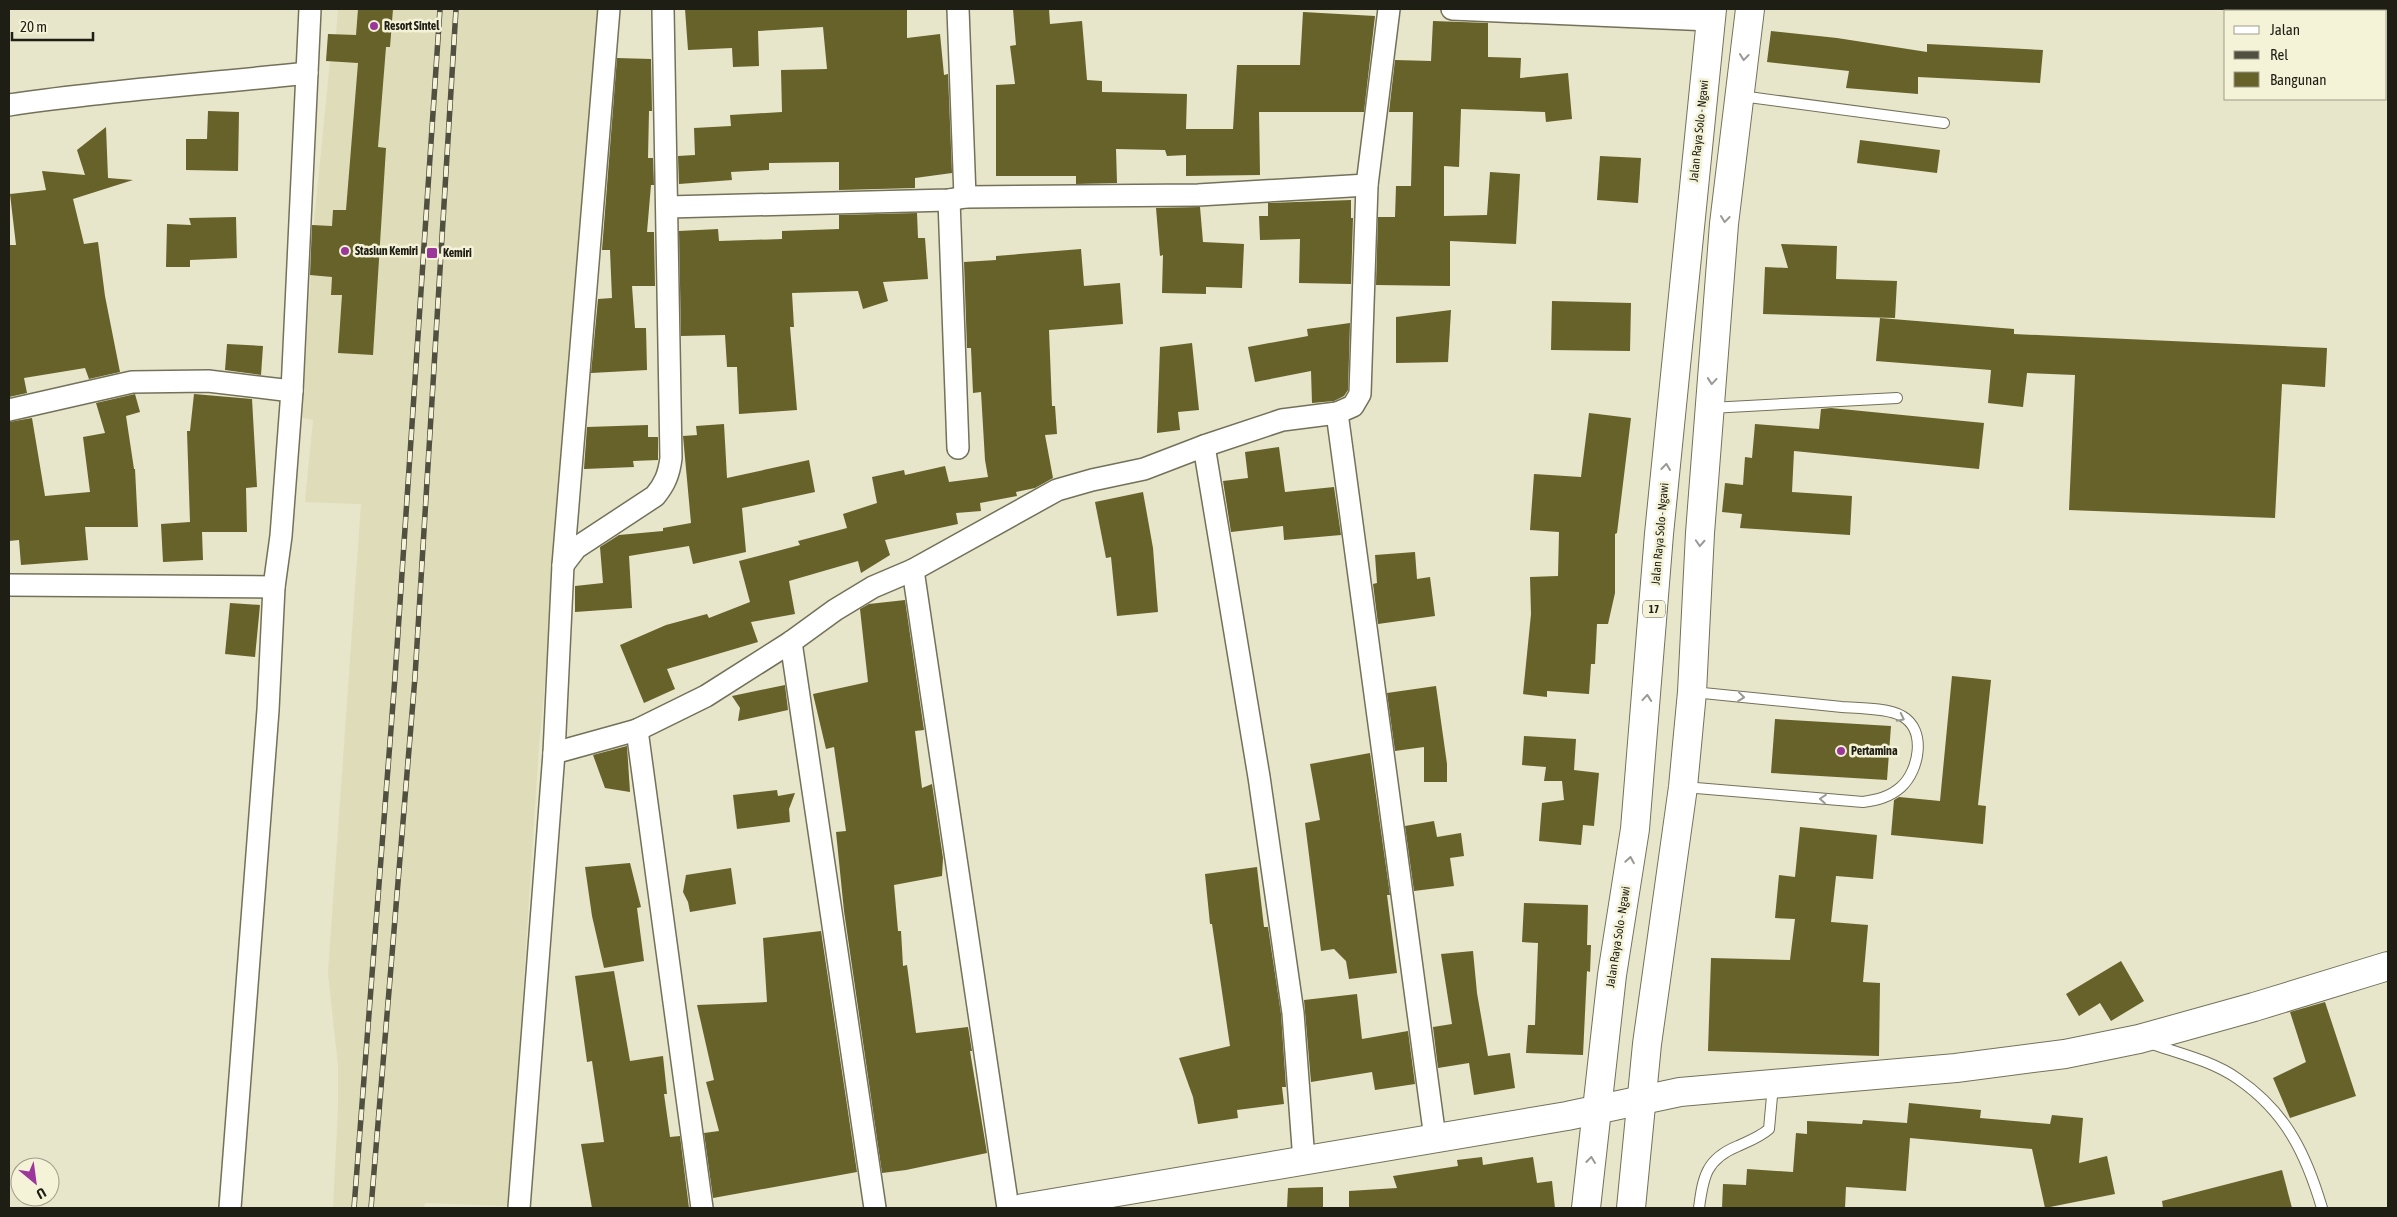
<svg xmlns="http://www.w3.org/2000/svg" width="2397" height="1217" viewBox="0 0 2397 1217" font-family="'Asap Condensed',sans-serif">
<rect width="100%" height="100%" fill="#e7e5ca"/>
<!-- built -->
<path fill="#dfdcb9" d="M 338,9 L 603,9 L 574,367 L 539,746 L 509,1206 L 425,1203 L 424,1208 L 333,1208 L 338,1109 L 338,1065 L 328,973 L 361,504 L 305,502 L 313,420 L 302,418 L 314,223 L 330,61 L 334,61 Z"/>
<!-- building -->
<g fill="#67612a">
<path d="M 358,9 L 393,9 L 390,47 L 386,47 L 378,147 L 386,148 L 373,355 L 338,353 L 342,295 L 331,295 L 332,277 L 310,275 L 312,225 L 332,226 L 333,210 L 346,210 L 358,63 L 326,61 L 328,34 L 356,35 Z"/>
<path d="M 685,9 L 907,9 L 907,38 L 940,34 L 944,75 L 948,74 L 952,173 L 915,178 L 915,188 L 839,190 L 839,162 L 769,163 L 769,170 L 731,172 L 732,180 L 679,184 L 678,156 L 695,155 L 694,128 L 731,126 L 730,115 L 782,112 L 781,70 L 827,69 L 823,27 L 758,31 L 759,66 L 733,67 L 732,48 L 688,50 Z"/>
<path d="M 1013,9 L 1049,9 L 1050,24 L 1082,21 L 1087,80 L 1102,81 L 1102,92 L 1187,94 L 1186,129 L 1233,129 L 1237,65 L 1300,65 L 1303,12 L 1375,16 L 1364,112 L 1259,112 L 1260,175 L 1186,176 L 1186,155 L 1167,156 L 1165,150 L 1116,149 L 1117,183 L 1076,184 L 1076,176 L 996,176 L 996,85 L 1015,84 L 1010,46 L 1016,45 Z"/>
<path d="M 1433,21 L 1488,23 L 1488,57 L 1521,58 L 1520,78 L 1568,73 L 1572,119 L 1546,122 L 1545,112 L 1461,109 L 1459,167 L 1444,166 L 1444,216 L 1487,215 L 1490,172 L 1520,174 L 1516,244 L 1450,241 L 1450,286 L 1376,285 L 1378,217 L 1395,217 L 1396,186 L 1411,186 L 1413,112 L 1389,112 L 1395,60 L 1431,61 Z"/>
<path d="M 1771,31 L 1837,38 L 1927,52 L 1927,44 L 2043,50 L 2040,83 L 1918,77 L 1918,94 L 1846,88 L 1849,71 L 1767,62 Z"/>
<path d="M 617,58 L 651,59 L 652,111 L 649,111 L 648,158 L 653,158 L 654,185 L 651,185 L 647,232 L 654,232 L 655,286 L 632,286 L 635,328 L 646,328 L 647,370 L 591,373 L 598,299 L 612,298 L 610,250 L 602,250 Z"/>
<path d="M 208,111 L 239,112 L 238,171 L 186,170 L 186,139 L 207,139 Z"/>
<path d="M 106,127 L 108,178 L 133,180 L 73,199 L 84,244 L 98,242 L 105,296 L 120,372 L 89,379 L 85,368 L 24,378 L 27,393 L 9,397 L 9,245 L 16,245 L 10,194 L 46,190 L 42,171 L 85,175 L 77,150 Z"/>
<path d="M 1860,140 L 1940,150 L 1937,173 L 1857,163 Z"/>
<path d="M 1600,156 L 1641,158 L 1638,203 L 1597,200 Z"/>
<path d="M 1351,200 L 1351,218 L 1353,218 L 1351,284 L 1299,283 L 1300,239 L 1260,240 L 1259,216 L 1268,216 L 1268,203 Z"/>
<path d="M 1200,207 L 1203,242 L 1244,244 L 1242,288 L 1206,287 L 1206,294 L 1162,293 L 1163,255 L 1160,256 L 1156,208 Z"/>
<path d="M 917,213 L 918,238 L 925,238 L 928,279 L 883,282 L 888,301 L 863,309 L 858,291 L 792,293 L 794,327 L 790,327 L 797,410 L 739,414 L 737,367 L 727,367 L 725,335 L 681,336 L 679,231 L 718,229 L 719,241 L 782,239 L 782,231 L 839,229 L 839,215 Z"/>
<path d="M 236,217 L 237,258 L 190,260 L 190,267 L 166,267 L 167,224 L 191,225 L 189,218 Z"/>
<path d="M 1781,244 L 1837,246 L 1836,279 L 1897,281 L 1895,318 L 1763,314 L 1765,267 L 1788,268 Z"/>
<path d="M 1081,249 L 1084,286 L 1120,283 L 1123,324 L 1049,330 L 1052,406 L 1055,406 L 1057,434 L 1045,435 L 1053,478 L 1035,488 L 1016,492 L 1017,496 L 980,503 L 981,511 L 956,513 L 958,524 L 885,540 L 890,555 L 861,573 L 858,561 L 789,581 L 795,614 L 751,622 L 758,642 L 667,669 L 675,689 L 644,703 L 620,645 L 666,625 L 707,614 L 709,618 L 750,602 L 739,561 L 800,545 L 798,541 L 847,528 L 843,514 L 877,503 L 872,477 L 904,470 L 905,475 L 945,466 L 949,482 L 988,477 L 985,460 L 981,392 L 973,393 L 971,348 L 967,348 L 964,262 L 996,260 L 996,256 Z"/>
<path d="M 1552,301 L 1631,303 L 1630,351 L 1551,350 Z"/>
<path d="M 1451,310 L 1448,362 L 1396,363 L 1396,317 Z"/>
<path d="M 1880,318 L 2014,329 L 2014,334 L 2327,348 L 2325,387 L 2282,384 L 2275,518 L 2069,510 L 2075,375 L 2027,373 L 2023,407 L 1988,403 L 1991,370 L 1876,361 Z"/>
<path d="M 1350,323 L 1348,390 L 1344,396 L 1334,401 L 1312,403 L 1311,371 L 1255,382 L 1248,347 L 1308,336 L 1307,329 Z"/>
<path d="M 1192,343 L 1199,410 L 1178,412 L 1180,430 L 1157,433 L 1160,347 Z"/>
<path d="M 227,344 L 263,346 L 261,375 L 225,370 Z"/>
<path d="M 135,394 L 140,412 L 126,416 L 134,469 L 135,469 L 138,527 L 85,527 L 88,560 L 21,565 L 19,540 L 9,541 L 9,422 L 32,418 L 45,496 L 90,492 L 83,437 L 105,433 L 96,403 Z"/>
<path d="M 194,394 L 252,399 L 257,487 L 246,488 L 247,532 L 202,532 L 203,560 L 163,562 L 161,524 L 190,522 L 187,431 L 190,431 Z"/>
<path d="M 1831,408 L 1984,423 L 1979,469 L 1794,451 L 1792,492 L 1852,496 L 1850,535 L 1740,528 L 1742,514 L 1722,512 L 1725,483 L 1743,485 L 1745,457 L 1752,458 L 1755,424 L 1819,429 L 1821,409 Z"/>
<path d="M 1589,413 L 1631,418 L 1617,533 L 1615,534 L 1615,593 L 1608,624 L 1597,624 L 1595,664 L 1591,664 L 1589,694 L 1547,691 L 1547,697 L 1523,694 L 1531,614 L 1530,577 L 1558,576 L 1559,532 L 1530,530 L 1534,474 L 1581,477 Z"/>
<path d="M 724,424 L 727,478 L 809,460 L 815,492 L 742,508 L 746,552 L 693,564 L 689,546 L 629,556 L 632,608 L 575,612 L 575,586 L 603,583 L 600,547 L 619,535 L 663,531 L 663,528 L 691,523 L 683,436 L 697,435 L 696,426 Z"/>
<path d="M 648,425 L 648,437 L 658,437 L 658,460 L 633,461 L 634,467 L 584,469 L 587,427 Z"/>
<path d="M 1279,447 L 1285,492 L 1334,487 L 1341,535 L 1284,540 L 1283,526 L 1231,532 L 1223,481 L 1248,478 L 1245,452 Z"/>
<path d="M 1143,492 L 1153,548 L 1158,612 L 1117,616 L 1111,557 L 1106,558 L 1095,502 Z"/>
<path d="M 1415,552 L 1417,579 L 1430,577 L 1435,616 L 1378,624 L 1373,584 L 1377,583 L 1375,555 Z"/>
<path d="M 905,600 L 924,730 L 915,731 L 922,788 L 932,784 L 943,858 L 942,876 L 894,885 L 898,931 L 901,931 L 903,966 L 907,965 L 916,1033 L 968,1027 L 972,1051 L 970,1051 L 987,1153 L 906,1170 L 882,1173 L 844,911 L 836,832 L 846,831 L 834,747 L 826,749 L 813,694 L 868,682 L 860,609 L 869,604 Z"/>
<path d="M 230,603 L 260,605 L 255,657 L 225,654 Z"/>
<path d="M 1952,676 L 1991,680 L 1978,805 L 1986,806 L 1983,844 L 1891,835 L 1894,800 L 1899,797 L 1940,801 Z"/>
<path d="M 785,685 L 788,710 L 738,721 L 740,708 L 732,696 Z"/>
<path d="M 1436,686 L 1447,764 L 1447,782 L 1424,782 L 1424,747 L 1395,751 L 1387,693 Z"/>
<path d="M 1775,719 L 1891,726 L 1887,780 L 1771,773 Z"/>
<path d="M 1524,736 L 1576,739 L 1574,770 L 1599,773 L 1594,826 L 1583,825 L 1581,845 L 1539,841 L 1542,803 L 1564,800 L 1562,781 L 1544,781 L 1546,767 L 1522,765 Z"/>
<path d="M 627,746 L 630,792 L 605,788 L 593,755 Z"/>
<path d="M 1370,753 L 1390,895 L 1387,895 L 1397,973 L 1349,979 L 1346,961 L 1334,949 L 1321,951 L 1305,823 L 1320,820 L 1310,764 Z"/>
<path d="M 777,790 L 778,796 L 795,793 L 789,809 L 790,822 L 737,829 L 733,795 Z"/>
<path d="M 1434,821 L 1437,837 L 1461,833 L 1464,856 L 1450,858 L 1454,886 L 1414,891 L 1405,826 Z"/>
<path d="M 1800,827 L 1877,835 L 1873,879 L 1836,876 L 1831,922 L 1868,925 L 1863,982 L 1880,983 L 1879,1056 L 1708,1051 L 1711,958 L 1790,960 L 1795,919 L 1775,918 L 1779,875 L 1795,877 Z"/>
<path d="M 630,863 L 641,907 L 637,908 L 644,961 L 604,968 L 592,916 L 585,867 Z"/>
<path d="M 1257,867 L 1264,927 L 1268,927 L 1281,1014 L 1286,1087 L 1282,1087 L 1284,1104 L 1237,1110 L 1238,1118 L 1198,1124 L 1193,1097 L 1179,1058 L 1230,1046 L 1212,924 L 1210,924 L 1205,874 Z"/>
<path d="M 731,868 L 736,904 L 690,912 L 688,902 L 683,892 L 686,875 Z"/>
<path d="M 1524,903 L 1588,905 L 1587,945 L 1591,945 L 1590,972 L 1587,971 L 1583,1055 L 1526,1053 L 1528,1025 L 1535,1025 L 1538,943 L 1522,942 Z"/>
<path d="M 821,931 L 857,1172 L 713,1198 L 704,1133 L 719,1131 L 706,1082 L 714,1080 L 697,1005 L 767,1002 L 763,938 Z"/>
<path d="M 1473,951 L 1477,993 L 1488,1056 L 1510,1053 L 1515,1088 L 1474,1095 L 1469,1063 L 1438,1068 L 1433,1027 L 1452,1024 L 1441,954 Z"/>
<path d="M 2121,961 L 2144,1001 L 2111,1021 L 2100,1003 L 2079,1016 L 2066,994 Z"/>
<path d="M 614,971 L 630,1061 L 663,1056 L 667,1094 L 664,1094 L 670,1137 L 680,1136 L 689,1208 L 592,1208 L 581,1144 L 604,1142 L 592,1061 L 587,1062 L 575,976 Z"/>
<path d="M 1357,994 L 1362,1039 L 1408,1031 L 1415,1084 L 1375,1090 L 1372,1072 L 1311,1082 L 1304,1000 Z"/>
<path d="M 2325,1002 L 2356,1096 L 2290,1118 L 2273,1078 L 2306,1062 L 2290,1012 Z"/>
<path d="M 1909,1103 L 1981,1110 L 1980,1118 L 2050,1124 L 2052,1115 L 2083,1118 L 2079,1163 L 2107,1156 L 2115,1194 L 2045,1208 L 2032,1149 L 1910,1138 L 1906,1191 L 1846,1187 L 1845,1208 L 1722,1208 L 1723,1184 L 1746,1185 L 1747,1169 L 1793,1172 L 1796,1133 L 1807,1134 L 1807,1121 L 1862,1124 L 1863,1120 L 1907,1123 Z"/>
<path d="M 1482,1157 L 1483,1165 L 1533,1157 L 1537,1183 L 1552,1181 L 1555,1208 L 1349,1208 L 1349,1191 L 1397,1188 L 1393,1176 L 1458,1166 L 1457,1160 Z"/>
<path d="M 2282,1170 L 2292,1208 L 2163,1208 L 2162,1201 Z"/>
<path d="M 1323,1187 L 1323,1208 L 1287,1208 L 1288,1188 Z"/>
</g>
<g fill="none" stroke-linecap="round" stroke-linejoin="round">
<defs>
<g id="lane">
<path d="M 1741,96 L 1944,123"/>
<path d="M 1710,408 L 1897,398"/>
<path d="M 1684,787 L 1863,802 C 1877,800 1890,797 1901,787 C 1919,771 1927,730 1902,716 C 1889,708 1858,708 1842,707 C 1792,702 1743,697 1693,692"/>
<path d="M 2149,1043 C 2178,1053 2213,1061 2238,1079 C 2286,1112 2306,1154 2322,1208"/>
<path d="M 1699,1208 C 1703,1177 1706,1159 1738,1146 C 1749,1141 1760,1137 1769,1129 L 1773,1085"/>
</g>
<g id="street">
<path d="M 958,9 L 965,197"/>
<path d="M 1452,9 L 1710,20"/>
<path d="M 9,105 C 108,90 207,84 307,73"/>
<path d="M 949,200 L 958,448"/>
<path d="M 668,207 L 949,200 L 965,197 L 1198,195 L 1367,185"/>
<path d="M 9,410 L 132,382 L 208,381 L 292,391"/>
<path d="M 1337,413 L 1435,1138"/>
<path d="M 1204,446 L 1259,777 L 1293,1013 L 1304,1161"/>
<path d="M 563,565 L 576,548 L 655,496 C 665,484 669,474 671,458 L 663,9"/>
<path d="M 913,570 L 1008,1208"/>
<path d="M 9,585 L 274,587"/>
<path d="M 791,642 L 875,1208"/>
<path d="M 637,730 L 702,1208"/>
<path d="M 554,753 L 637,730 L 706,696 L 791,642 L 835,610 L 873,587 L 913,570 L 1057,490 L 1092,480 L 1144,469 L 1204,446 L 1282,420 L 1337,413 L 1353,406 L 1360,394 L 1367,185 L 1389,9"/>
<path d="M 230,1208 L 268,710 L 274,587 L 281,536 L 292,391 L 310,9"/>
<path d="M 519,1208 L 554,753 L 563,565 L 609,9"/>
</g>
<path id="secondary" d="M 1023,1208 L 1567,1116 L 1680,1092 L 1956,1068 L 2065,1054 L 2139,1039 L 2254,1007 L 2388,966"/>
<g id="highway">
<path d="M 1586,1208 L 1612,975 L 1635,829 L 1659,534 L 1712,9"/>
<path d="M 1631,1208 L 1647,1044 L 1683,787 L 1692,692 L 1700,533 L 1724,224 L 1750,9"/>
</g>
</defs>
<!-- lane casing -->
<use href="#lane" stroke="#737159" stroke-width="12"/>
<!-- street casing -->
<use href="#street" stroke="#737159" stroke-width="24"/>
<!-- secondary casing -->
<use href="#secondary" stroke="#737159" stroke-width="30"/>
<!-- highway casing -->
<use href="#highway" stroke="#737159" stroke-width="30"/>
<!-- lane -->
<use href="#lane" stroke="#fff" stroke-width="10"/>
<!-- street -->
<use href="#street" stroke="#fff" stroke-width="21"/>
<!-- secondary -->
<use href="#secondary" stroke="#fff" stroke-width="28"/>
<!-- highway -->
<use href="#highway" stroke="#fff" stroke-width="28"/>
<defs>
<g id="rail">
<path d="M 354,1208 L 395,677 L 440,9"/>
<path d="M 371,1208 L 415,677 L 456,9"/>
</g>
</defs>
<!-- rail casing -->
<use href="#rail" stroke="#504f40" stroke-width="5.5"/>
<!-- rail -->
<use href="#rail" stroke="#f4f2d7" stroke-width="4" stroke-dasharray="11" stroke-linecap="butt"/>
</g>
<!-- one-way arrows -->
<defs><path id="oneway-chevron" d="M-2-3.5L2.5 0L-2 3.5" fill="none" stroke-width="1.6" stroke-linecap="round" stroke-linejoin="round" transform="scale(1.25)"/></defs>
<g stroke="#9a9a95">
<use href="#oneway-chevron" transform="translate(1744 57) rotate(96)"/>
<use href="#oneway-chevron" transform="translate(1725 219) rotate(97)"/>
<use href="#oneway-chevron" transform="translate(1712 381) rotate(95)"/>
<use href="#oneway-chevron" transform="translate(1666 467) rotate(-84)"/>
<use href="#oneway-chevron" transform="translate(1700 543) rotate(93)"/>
<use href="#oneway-chevron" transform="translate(1741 697) rotate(6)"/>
<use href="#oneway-chevron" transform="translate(1647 698) rotate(-85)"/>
<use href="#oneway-chevron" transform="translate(1901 718) rotate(27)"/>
<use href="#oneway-chevron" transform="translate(1823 799) rotate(-175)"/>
<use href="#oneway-chevron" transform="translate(1630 860) rotate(-81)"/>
<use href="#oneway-chevron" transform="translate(1591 1160) rotate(-83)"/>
</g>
<!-- markers -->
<g fill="#9b369b" stroke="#f4f2d7" stroke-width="2">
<circle cx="374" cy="26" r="5"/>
<circle cx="345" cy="251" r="5"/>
<rect x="426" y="247" width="12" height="12" rx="2.5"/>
<circle cx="1841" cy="751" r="5"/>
</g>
<g text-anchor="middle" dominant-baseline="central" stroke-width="5" stroke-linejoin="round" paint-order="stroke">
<!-- shield labels -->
<rect fill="#f4f2d7" stroke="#5f5e4e" stroke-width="1" x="1643" y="600.5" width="22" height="17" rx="4"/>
<g font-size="11" font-weight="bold" fill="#1f1e14">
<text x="1654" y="609">17</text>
</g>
<!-- poi labels -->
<g font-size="12" font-weight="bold" fill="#1f1e14" stroke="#f4f2d7" text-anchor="start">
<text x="384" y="26">Resort Sintel</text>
<text x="355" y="251">Stasiun Kemiri</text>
<text x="443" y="253">Kemiri</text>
<text x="1851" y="751">Pertamina</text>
</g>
<!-- street labels -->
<g font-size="12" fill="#1f1e14" stroke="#f4f2d7">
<text transform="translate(1699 131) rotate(-84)">Jalan Raya Solo - Ngawi</text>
<text transform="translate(1660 534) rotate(-85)">Jalan Raya Solo - Ngawi</text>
<text transform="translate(1618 937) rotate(-81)">Jalan Raya Solo - Ngawi</text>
</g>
</g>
<!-- border -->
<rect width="2397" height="1217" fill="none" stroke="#1f1e14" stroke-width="20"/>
<!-- legend -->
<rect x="2224" y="10" width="162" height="90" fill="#f4f2d7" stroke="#9f9d89"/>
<rect x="2234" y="26" width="25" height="8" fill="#ffffff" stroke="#9f9d89"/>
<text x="2270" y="35" font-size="15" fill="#1f1e14">Jalan</text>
<rect x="2234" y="51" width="25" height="8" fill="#504f40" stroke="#9f9d89"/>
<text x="2270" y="60" font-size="15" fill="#1f1e14">Rel</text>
<rect x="2234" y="72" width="25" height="15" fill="#67612a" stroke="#9f9d89"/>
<text x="2270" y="85" font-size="15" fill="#1f1e14">Bangunan</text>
<!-- north arrow -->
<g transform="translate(35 1182) rotate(151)"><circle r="24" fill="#f4f2d7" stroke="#9f9d89"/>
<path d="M0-4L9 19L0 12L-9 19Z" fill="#9b369b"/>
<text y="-8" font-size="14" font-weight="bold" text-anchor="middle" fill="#1f1e14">U</text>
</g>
<!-- scale -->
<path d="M12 32v8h81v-8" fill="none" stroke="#1f1e14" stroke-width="2.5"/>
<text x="20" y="32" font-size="15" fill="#1f1e14" stroke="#f4f2d7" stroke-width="4" paint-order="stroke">20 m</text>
</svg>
